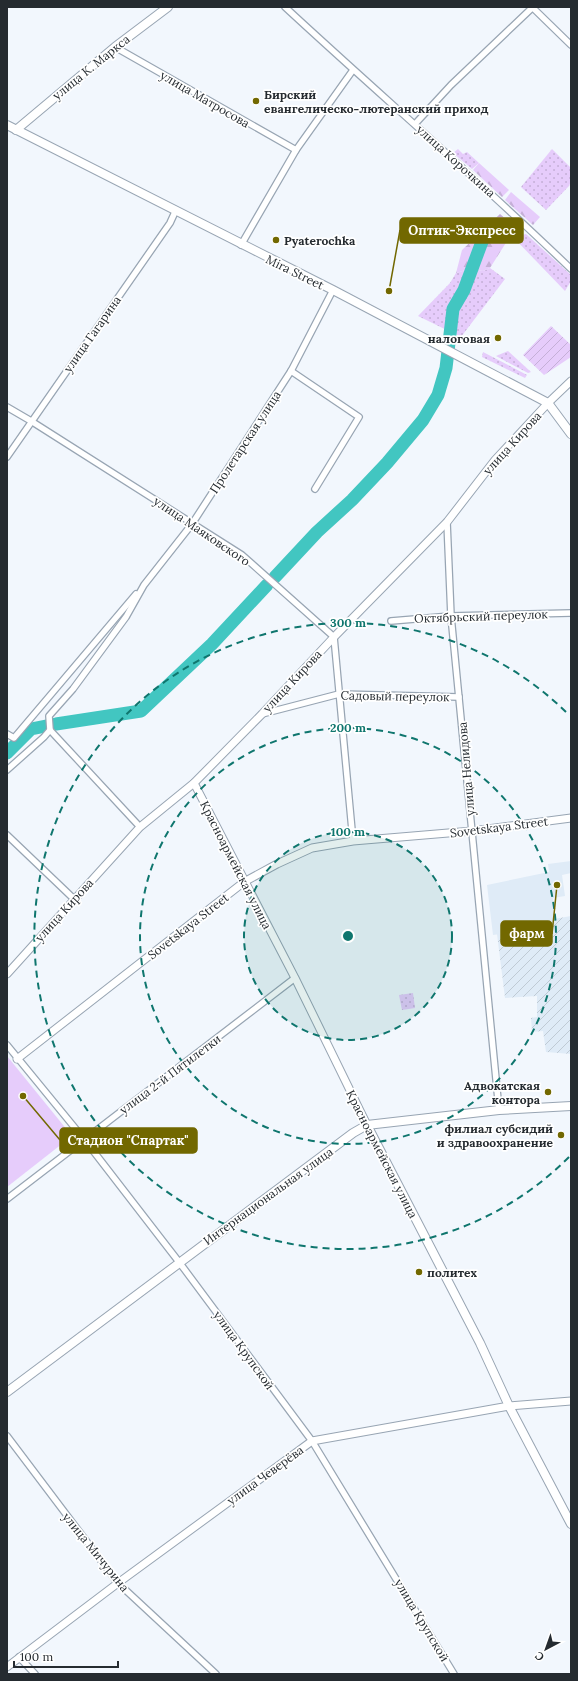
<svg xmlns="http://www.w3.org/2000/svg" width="578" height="1681" viewBox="0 0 578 1681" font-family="Lora,serif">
<defs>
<pattern id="industrial-furrows" width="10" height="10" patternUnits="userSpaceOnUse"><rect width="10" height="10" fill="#dfebf7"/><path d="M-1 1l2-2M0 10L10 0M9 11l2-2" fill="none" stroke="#bfcad4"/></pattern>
<pattern id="grass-dots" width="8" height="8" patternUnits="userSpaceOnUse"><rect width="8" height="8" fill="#e6ccfb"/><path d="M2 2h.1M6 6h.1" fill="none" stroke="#c5afd7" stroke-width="1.8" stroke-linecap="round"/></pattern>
<pattern id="forest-firs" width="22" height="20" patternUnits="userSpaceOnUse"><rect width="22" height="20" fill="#e6ccfb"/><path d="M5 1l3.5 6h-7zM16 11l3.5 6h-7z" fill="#c5afd7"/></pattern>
<pattern id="garden-furrows" width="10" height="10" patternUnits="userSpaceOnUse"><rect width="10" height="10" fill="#e6ccfb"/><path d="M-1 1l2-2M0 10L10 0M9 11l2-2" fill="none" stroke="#c5afd7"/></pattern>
</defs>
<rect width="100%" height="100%" fill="#f2f7fd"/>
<!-- built -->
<path fill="#dfebf7" d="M 571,861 L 571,873 L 562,875 L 565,896 L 553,898 L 554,926 L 493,935 L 487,885 L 549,872 L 548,864 Z"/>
<!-- industrial -->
<path fill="url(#industrial-furrows)" d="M 571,916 L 571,1054 L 546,1052 L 543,1031 L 532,1032 L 531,1018 L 537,1017 L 537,996 L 505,998 L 497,934 L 554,926 L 554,919 Z"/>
<!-- grass -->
<g fill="url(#grass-dots)">
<path d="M 458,149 L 463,154 L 467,152 L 479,163 L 472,169 L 453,153 Z"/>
<path d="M 552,149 L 571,168 L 571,181 L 569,186 L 546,210 L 521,187 Z"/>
<path d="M 526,234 L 571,275 L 571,281 L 565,291 L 513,237 Z"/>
<path d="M 490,268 L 505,279 L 461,337 L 418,316 L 450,283 L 456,273 L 469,269 L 483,271 Z"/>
<path d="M 508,351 L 531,372 L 528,373 L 496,356 Z"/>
<path d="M 483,352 L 527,375 L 525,378 L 482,357 Z"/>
<path d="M 413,993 L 415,1008 L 402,1010 L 399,995 Z"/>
</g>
<!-- forest -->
<g fill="url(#forest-firs)">
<path d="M 479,163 L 509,190 L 502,197 L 473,170 Z"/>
<path d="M 511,192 L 540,217 L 533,225 L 505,200 Z"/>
<path d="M 500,214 L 513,225 L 509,238 L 490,268 L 483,271 L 469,269 L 456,273 L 462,250 Z"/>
</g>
<!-- garden -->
<path fill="url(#garden-furrows)" d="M 551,326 L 571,345 L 571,357 L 544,375 L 523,355 Z"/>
<!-- pitch -->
<path fill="#e6ccfb" d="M 7,1056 L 72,1136 L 7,1187 Z"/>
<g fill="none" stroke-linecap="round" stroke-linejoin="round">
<!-- river -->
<g stroke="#42c6c1" stroke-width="13">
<path d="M 275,577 L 317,532 L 352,500 L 387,463 L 423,420 L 438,395 L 446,368 L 453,309 L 464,290 L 483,239"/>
<path d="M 7,753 L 31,729 L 56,724 L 141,711 L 212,644 L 267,585"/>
</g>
<defs>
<g id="minor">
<path d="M 285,7 C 380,95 478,179 571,269"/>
<path d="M 532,7 L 571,45"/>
<path d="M 115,47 L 296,150"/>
<path d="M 415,124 L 451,85 L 533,7"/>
<path d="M 241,245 L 296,150 L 353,70"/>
<path d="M 291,371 L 359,417 L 315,489"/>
<path d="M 7,407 L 31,421 L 242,555 L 334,637 L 353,841"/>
<path d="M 7,457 L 170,223 L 175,212"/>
<path d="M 447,522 L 451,616 L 499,1110"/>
<path d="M 391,621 L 451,616 L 571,613"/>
<path d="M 262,714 L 339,694 L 459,697"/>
<path d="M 50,730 L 140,827"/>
<path d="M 7,734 L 14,738 L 136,594"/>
<path d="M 7,770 L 44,737 L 50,730 L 49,716 L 73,689 L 126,617 L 144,585 L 192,524 L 291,371 L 333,290"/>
<path d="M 7,835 L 74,899"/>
<path d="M 7,1045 L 84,1139 L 179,1262 L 312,1441 L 454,1674"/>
<path d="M 7,1199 L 295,978"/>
<path d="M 7,1436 L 118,1583 L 216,1674"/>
<path d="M 19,1657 L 35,1674"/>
</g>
<g id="tertiary">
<path d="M 194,783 L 295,978 L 367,1125"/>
<path d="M 7,974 L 140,827 L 194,783 L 262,714 L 334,637 L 447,522 L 495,460 L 548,403 L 571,381"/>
<path d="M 17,1059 L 244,882 L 277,864 L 312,848 L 353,841 L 472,831 L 571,818"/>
<path d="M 7,1667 L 118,1583 L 312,1441 L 509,1406 L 571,1401"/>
</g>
<g id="secondary">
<path d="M 7,125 L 333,290 L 548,403 L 571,434"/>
<path d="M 16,130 L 115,47 L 168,7"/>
<path d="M 367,1125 L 480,1343 L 509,1406 L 571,1524"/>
<path d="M 7,1392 C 122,1306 237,1219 353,1133 L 367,1125 L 499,1110 L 571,1106"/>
</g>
</defs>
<!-- minor casing -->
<use href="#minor" stroke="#98a5b3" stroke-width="8"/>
<!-- tertiary casing -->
<use href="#tertiary" stroke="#98a5b3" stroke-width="9"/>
<!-- secondary casing -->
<use href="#secondary" stroke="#98a5b3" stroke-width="10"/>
<!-- minor -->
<use href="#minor" stroke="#fff" stroke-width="5.5"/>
<!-- tertiary -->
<use href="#tertiary" stroke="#fff" stroke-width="7"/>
<!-- secondary -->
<use href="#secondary" stroke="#fff" stroke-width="8"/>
</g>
<!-- distance rings -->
<circle cx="348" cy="936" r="104" fill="#0f766e" fill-opacity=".12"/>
<g fill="none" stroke="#0f766e" stroke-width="2" stroke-dasharray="7 5">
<circle cx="348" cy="936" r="104"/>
<circle cx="348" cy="936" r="208"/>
<path d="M569 1157A313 313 0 1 1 569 715"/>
</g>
<!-- markers -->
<g fill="#726800" stroke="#fff" stroke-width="1.5">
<circle cx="256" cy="101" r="4"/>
<circle cx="276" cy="240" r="4"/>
<circle cx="498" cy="338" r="4"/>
<circle cx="548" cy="1092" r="4"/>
<circle cx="561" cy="1135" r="4"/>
<circle cx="419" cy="1272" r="4"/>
</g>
<g text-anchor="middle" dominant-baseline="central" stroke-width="3.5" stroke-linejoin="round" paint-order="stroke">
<!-- street labels -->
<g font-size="12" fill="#252b30" stroke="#fff">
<text transform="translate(91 67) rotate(-39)">улица К. Маркса</text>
<text transform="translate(205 99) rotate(30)">улица Матросова</text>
<text transform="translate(456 161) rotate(42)">улица Корочкина</text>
<text transform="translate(295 272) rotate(26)">Mira Street</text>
<text transform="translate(92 334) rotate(-55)">улица Гагарина</text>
<text transform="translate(245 442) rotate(-57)">Пролетарская улица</text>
<text transform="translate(512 443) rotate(-48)">улица Кирова</text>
<text transform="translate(202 531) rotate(34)">улица Маяковского</text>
<text transform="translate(481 616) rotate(-2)">Октябрьский переулок</text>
<text transform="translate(292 681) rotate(-47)">улица Кирова</text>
<text transform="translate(395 696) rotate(1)">Садовый переулок</text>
<text transform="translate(466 769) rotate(-95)">улица Нелидова</text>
<text transform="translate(499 827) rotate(-7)">Sovetskaya Street</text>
<text transform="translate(236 865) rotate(63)">Красноармейская улица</text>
<text transform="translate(64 910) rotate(-48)">улица Кирова</text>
<text transform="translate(188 926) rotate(-38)">Sovetskaya Street</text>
<text transform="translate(170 1074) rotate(-37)">улица 2-й Пятилетки</text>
<text transform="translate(382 1154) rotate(63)">Красноармейская улица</text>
<text transform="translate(268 1196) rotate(-36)">Интернациональная улица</text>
<text transform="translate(244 1350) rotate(54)">улица Крупской</text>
<text transform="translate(265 1475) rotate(-36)">улица Чеверёва</text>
<text transform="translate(96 1552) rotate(51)">улица Мичурина</text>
<text transform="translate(422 1620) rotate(59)">улица Крупской</text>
</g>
<!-- poi labels -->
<g font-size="12" font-weight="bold" fill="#252b30" stroke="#fff" text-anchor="start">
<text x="264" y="94">Бирский<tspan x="264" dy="14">евангелическо-лютеранский приход</tspan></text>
<text x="284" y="240">Pyaterochka</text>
<text x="490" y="338" text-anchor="end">налоговая</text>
<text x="540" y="1085" text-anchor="end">Адвокатская<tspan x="540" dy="14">контора</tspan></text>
<text x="553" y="1128" text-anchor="end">филиал субсидий<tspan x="553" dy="14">и здравоохранение</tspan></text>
<text x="427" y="1272">политех</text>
</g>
</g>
<circle cx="348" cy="936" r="6" fill="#0f766e" stroke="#fff" stroke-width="2"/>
<g font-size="12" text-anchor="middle" font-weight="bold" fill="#0f766e" stroke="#fff" stroke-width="3.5" stroke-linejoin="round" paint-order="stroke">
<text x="348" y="627">300 m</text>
<text x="348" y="732">200 m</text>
<text x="348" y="836">100 m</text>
</g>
<!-- callouts -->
<path fill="none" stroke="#726800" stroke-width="1.5" d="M389 291L400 230M557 885L552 934M23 1096L60 1140"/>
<g fill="#726800" stroke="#fff" stroke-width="1.5">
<circle cx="389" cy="291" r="4"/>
<circle cx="557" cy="885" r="4"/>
<circle cx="23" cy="1096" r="4"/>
</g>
<g fill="#726800" stroke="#726800" stroke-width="1.5">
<rect x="400" y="218" width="123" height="25" rx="4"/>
<rect x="501" y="921" width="51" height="25" rx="4"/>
<rect x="60" y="1128" width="137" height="25" rx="4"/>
</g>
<g font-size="13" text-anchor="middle" font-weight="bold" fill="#fff">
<text x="462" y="235">Оптик-Экспресс</text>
<text x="527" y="938">фарм</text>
<text x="128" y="1145">Стадион "Спартак"</text>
</g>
<!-- border -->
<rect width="578" height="1681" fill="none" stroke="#252b30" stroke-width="16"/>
<!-- north arrow -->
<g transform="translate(546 1649) rotate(221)" stroke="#ffffff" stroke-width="3" paint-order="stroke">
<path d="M0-3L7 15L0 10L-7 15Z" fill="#252b30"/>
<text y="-6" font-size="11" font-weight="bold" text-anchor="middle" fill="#252b30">С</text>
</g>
<!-- scale -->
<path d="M14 1661v6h104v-6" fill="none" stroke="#252b30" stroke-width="2"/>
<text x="20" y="1661" font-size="12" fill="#252b30" stroke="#ffffff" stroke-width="3" paint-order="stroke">100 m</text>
</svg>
